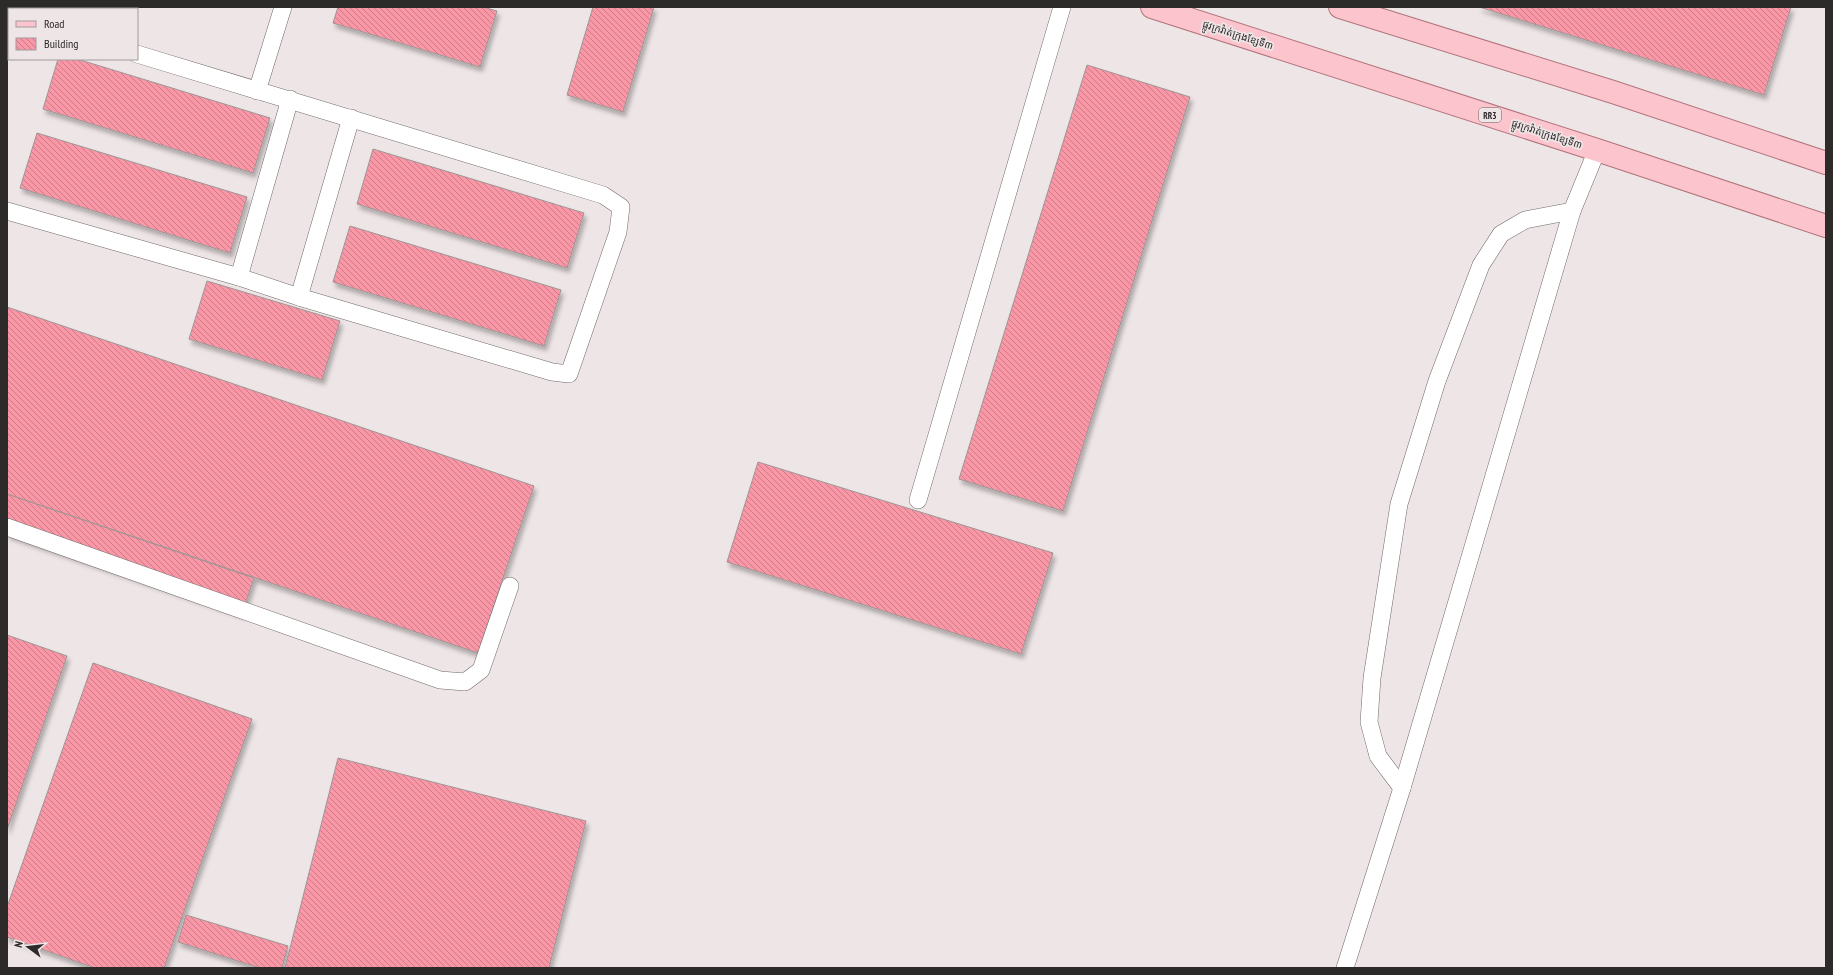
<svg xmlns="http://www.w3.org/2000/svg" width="1833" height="975" viewBox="0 0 1833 975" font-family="'PT Sans Narrow','Noto Sans Khmer',sans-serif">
<defs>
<pattern id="building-back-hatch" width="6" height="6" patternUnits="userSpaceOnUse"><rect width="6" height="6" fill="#fa97a6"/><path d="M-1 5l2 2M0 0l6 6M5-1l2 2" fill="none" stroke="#cb7b87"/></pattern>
<filter id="shadow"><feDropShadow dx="2.5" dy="4.5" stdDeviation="2" flood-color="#0004"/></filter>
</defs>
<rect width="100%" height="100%" fill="#eee5e6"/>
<!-- building -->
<g fill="url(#building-back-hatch)" stroke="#9d9595" filter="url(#shadow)">
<path d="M 338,7 L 483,7 L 497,11 L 480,67 L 333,23 Z"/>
<path d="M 593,7 L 654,7 L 623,112 L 567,95 Z"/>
<path d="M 1479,7 L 1791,7 L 1764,95 Z"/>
<path d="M 58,59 L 77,59 L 270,118 L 253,173 L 43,109 Z"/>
<path d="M 1087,65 L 1190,97 L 1063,511 L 959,479 Z"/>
<path d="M 37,133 L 247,197 L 230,253 L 20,188 Z"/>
<path d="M 373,149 L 584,213 L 567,268 L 357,204 Z"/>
<path d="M 350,226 L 561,290 L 544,346 L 333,282 Z"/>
<path d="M 207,281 L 340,321 L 322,380 L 189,339 Z"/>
<path d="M 7,307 L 534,486 L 478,653 L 7,494 Z"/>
<path d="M 758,462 L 1053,553 L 1021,654 L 727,562 Z"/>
<path d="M 7,494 L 254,578 L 242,614 L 7,534 Z"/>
<path d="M 7,635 L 67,656 L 7,830 Z"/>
<path d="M 93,663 L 252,719 L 164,968 L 95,968 L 7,937 L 7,907 Z"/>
<path d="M 338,758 L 586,821 L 549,968 L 285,968 Z"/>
<path d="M 186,915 L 288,946 L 282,968 L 260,968 L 178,942 Z"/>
</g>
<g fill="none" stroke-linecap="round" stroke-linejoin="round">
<defs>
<g id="lane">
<path d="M 7,11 L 9,13"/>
<path d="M 7,31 L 9,25"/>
<path d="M 257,91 L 283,7"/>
<path d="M 7,211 L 239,277 L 299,297 L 552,372 L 569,374 L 618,232 L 621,207 L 603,195 L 137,54"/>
<path d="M 239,277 L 290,99"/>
<path d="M 299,297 L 351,118"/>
<path d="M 918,500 L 1062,7"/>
<path d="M 7,527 L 440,680 L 465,682 L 481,670 L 510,586"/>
<path d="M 1402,788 L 1378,756 L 1369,722 L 1372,678 L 1399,504 L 1437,381 L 1481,265 L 1501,234 L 1525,220 L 1572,211"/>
<path d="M 1345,968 L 1402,788 L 1572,211 L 1597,150"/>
</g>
<g id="primary">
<path d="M 1152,7 L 1597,150 L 1826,226"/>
<path d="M 1340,7 L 1613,92 L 1826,163"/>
</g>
</defs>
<!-- lane casing -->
<use href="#lane" stroke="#726a6b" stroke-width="18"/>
<!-- primary casing -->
<use href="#primary" stroke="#b2747d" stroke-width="24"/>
<!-- lane -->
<use href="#lane" stroke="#fff" stroke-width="17"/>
<!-- primary -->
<use href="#primary" stroke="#fcc4cc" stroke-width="22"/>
</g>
<g text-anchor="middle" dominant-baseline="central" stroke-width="3.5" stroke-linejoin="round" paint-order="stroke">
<!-- shield labels -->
<rect fill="#eee5e6" stroke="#676262" stroke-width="1" x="1479" y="108" width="22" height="14" rx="3"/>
<g font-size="9" font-weight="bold" fill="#2d2a2a">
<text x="1490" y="115">RR3</text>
</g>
<!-- street labels -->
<g font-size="10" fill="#2d2a2a" stroke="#eee5e6">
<text transform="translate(1238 35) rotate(18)">ផ្លូវក្រវ៉ាត់ក្រុងខ្សែទី៣</text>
<text transform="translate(1547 134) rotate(18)">ផ្លូវក្រវ៉ាត់ក្រុងខ្សែទី៣</text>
</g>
</g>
<!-- border -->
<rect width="1833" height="975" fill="none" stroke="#2d2a2a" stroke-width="16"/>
<!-- legend -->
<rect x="8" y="8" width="130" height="52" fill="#eee5e6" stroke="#a19a9b"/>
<rect x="16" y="21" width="20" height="6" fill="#fcc4cc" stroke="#a19a9b"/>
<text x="44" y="28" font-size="12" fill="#2d2a2a">Road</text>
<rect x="16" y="38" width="20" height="12" fill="url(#building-back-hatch)" stroke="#a19a9b"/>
<text x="44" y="48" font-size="12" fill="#2d2a2a">Building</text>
<!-- north arrow -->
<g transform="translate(28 947) rotate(285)" stroke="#eee5e6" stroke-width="3" paint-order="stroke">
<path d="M0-3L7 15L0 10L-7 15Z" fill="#2d2a2a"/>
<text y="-6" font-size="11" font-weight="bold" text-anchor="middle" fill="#2d2a2a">N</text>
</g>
</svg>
